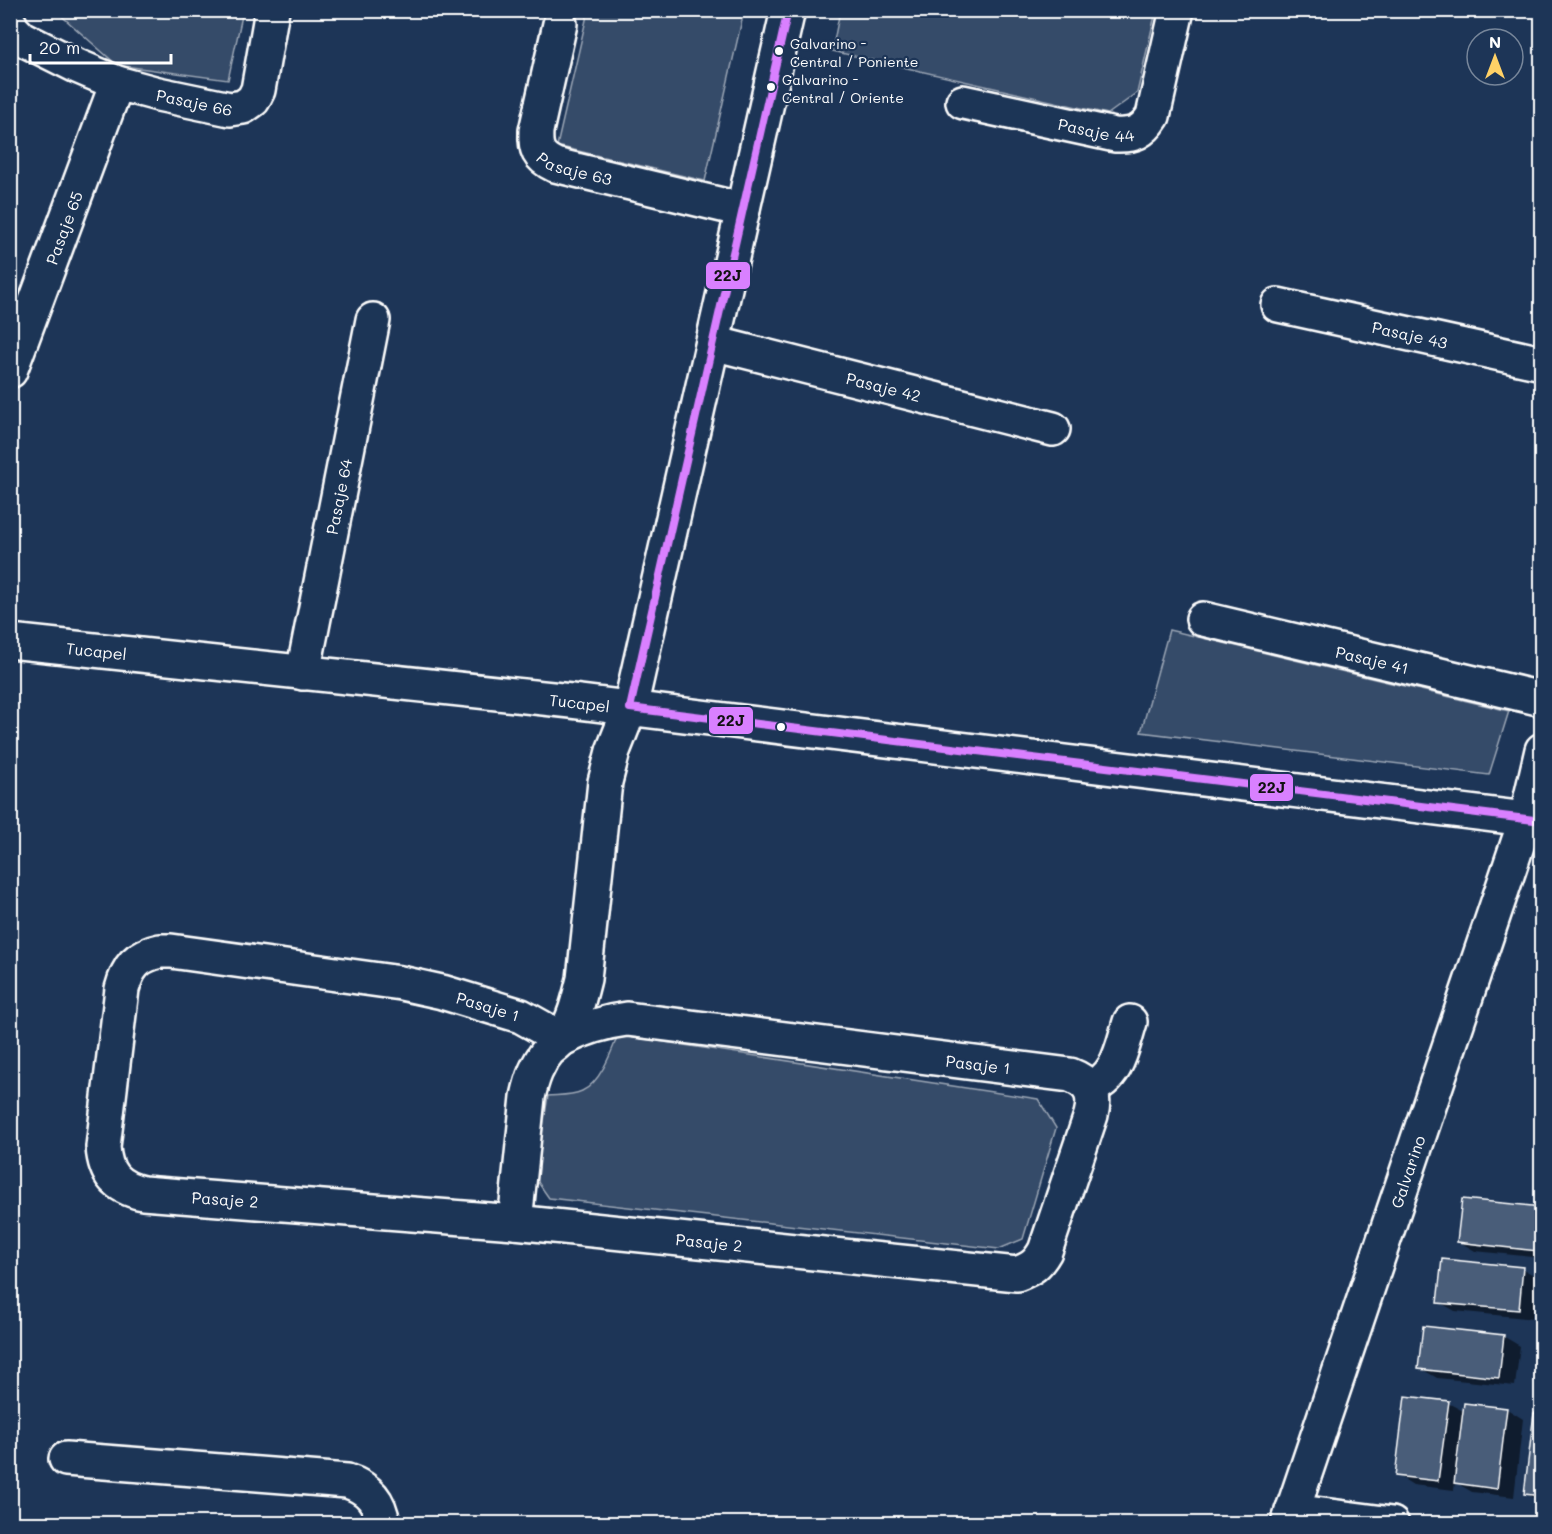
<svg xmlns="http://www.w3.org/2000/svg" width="1552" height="1534" viewBox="0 0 1552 1534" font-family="Mali,sans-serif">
<rect width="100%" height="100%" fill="#1d3557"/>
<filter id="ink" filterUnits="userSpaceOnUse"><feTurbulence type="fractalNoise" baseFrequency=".0167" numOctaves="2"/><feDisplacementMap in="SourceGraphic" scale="12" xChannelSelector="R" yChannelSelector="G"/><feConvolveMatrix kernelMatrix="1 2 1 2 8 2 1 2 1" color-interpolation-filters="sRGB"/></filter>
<g filter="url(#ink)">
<!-- green -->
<g fill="#364b69" stroke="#9aa5b4" stroke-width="1.5">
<path d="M 56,11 L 243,11 L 228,80 L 117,65 Z"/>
<path d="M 588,11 L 744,11 L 705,181 L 557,146 Z"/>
<path d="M 840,11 L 840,10 L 1156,11 L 1137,93 L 1108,114 L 832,51 Z"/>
<path d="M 1169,630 L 1509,711 L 1489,775 L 1141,732 Z"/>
<path d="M 618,1035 L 1038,1099 L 1056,1128 L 1023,1239 L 999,1249 L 549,1198 L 535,1178 L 548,1096 C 559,1095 571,1096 582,1091 C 600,1083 611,1053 618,1035 Z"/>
</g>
<!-- shadow -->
<g fill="#0007">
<path d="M 1542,1208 L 1542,1258 L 1475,1251 L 1458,1241 Z"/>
<path d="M 1523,1269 L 1539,1278 L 1535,1319 L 1455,1311 L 1439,1302 Z"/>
<path d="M 1503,1336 L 1520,1346 L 1515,1386 L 1437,1378 L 1420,1368 Z"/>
<path d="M 1448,1403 L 1465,1412 L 1507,1409 L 1523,1419 L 1514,1497 L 1472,1492 L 1455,1482 L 1454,1490 L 1413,1485 L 1397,1475 Z"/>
<path d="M 1542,1416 L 1542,1503 L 1525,1493 Z"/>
</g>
<!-- building -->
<g fill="#4a5d79" stroke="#fff" stroke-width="1.5">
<path d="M 1462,1199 L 1542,1207 L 1538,1251 L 1457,1242 Z"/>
<path d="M 1442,1259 L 1523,1267 L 1519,1310 L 1437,1303 Z"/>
<path d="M 1423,1326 L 1504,1335 L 1499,1378 L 1418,1369 Z"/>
<path d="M 1405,1396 L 1449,1401 L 1438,1481 L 1395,1476 Z"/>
<path d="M 1464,1403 L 1507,1408 L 1497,1489 L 1454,1483 Z"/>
<path d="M 1534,1413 L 1542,1414 L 1542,1496 L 1524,1494 Z"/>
</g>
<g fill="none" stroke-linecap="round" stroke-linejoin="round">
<defs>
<g id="minor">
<path id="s1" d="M 10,24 L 12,29 L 21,38 L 77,66 L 117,83 L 158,94 L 230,109 L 243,107 L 253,100 L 258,90 L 272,10"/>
<path id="s2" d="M 560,24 L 536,131 C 535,149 538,157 555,165 L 743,210"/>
<path id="s3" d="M 963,102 L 1115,135 C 1134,136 1143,132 1153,116 L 1177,10"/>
<path id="s4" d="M 1278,305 L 1542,363"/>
<path id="s5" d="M 713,343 L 1053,429"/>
<path id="s6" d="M 10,371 L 117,83"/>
<path id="s7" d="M 1203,619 L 1542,699"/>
<path id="s8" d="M 303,673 L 373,320"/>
<path d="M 160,951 L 171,951 L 401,983 L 442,992 L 521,1016 L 562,1039 C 584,1028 603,1022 627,1019 L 1070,1075 C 1091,1083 1096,1095 1091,1115 L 1045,1251 C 1037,1265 1032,1268 1017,1274 L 515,1222 L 143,1193 C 116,1187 105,1174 103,1147 L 122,989 C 128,967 136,956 160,951 Z"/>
<path d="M 1089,1088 C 1118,1079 1122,1047 1130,1022"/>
<path d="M 515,1222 L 528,1097 C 532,1079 537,1064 549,1050 C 554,1046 560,1042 563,1037 C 574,1020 579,999 584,979 L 605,782 L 613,751 L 630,708 L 788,10"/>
<path d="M 66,1459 L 347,1481 C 369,1488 380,1501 383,1524"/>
<path d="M 1292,1511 L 1392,1524"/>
<path id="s9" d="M 1288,1524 L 1526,819 L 1542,750"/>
</g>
<g id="major">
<path id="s10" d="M 10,641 L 571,701 L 1542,821"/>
</g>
</defs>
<!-- minor casing -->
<use href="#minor" stroke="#fff" stroke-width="38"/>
<!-- major casing -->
<use href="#major" stroke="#fff" stroke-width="38"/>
<!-- minor -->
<use href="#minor" stroke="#1d3557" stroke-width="33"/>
<!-- major -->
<use href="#major" stroke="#1d3557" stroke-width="33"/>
<defs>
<path id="bus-1" d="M 788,10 L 630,708 L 1542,821"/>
</defs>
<!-- bus-1 casing -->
<use href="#bus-1" stroke="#1d3557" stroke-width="12"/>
<!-- bus-1 -->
<use href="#bus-1" stroke="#d980ff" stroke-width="8"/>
</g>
</g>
<!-- markers -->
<g fill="#fff" stroke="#1d3557" stroke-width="2">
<circle cx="779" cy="51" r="5"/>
<circle cx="771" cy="87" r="5"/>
<circle cx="781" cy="727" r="5"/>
</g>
<g text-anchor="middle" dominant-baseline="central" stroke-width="4.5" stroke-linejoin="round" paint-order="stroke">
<!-- bus labels -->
<g font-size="14" fill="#fff" stroke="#1d3557" text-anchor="start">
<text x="790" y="43">Galvarino -<tspan x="790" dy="18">Central / Poniente</tspan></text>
<text x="782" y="79">Galvarino -<tspan x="782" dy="18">Central / Oriente</tspan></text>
</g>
<!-- street labels -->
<g font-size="16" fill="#fff" stroke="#1d3557">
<text stroke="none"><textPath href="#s1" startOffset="204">Pasaje 66</textPath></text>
<text stroke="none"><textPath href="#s3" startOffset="136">Pasaje 44</textPath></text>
<text stroke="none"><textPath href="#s2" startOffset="172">Pasaje 63</textPath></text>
<text stroke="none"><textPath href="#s6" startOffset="153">Pasaje 65</textPath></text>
<text stroke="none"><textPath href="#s4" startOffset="135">Pasaje 43</textPath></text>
<text stroke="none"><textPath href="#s5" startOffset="176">Pasaje 42</textPath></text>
<text stroke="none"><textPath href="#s8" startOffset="180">Pasaje 64</textPath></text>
<text stroke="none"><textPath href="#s10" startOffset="87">Tucapel</textPath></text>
<text stroke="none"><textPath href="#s7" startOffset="174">Pasaje 41</textPath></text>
<text stroke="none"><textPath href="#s10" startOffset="573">Tucapel</textPath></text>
<text transform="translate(488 1006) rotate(17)">Pasaje 1</text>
<text transform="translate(978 1064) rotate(7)">Pasaje 1</text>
<text stroke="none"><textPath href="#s9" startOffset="372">Galvarino</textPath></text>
<text transform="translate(225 1199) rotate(4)">Pasaje 2</text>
<text transform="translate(709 1242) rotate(6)">Pasaje 2</text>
</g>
</g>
<g stroke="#1d3557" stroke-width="2">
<rect x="705" y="261" width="46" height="29" rx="6" fill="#d980ff"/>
<rect x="708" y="706" width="46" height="29" rx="6" fill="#d980ff"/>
<rect x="1249" y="773" width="45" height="29" rx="6" fill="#d980ff"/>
</g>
<g font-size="16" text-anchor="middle" font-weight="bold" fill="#111">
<text x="728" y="281">22J</text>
<text x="731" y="726">22J</text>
<text x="1272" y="793">22J</text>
</g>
<!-- margin -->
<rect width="1552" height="1534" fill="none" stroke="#1d3557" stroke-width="36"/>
<rect x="18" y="18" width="1516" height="1498" fill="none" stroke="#fff" stroke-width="2" filter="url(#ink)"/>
<!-- north arrow -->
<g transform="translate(1495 57)"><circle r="28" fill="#1d3557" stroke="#77869a" stroke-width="1.5"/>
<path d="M0-4.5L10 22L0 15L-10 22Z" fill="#ffd166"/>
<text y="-9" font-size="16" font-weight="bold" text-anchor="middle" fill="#ffffff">N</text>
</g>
<!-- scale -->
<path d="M30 54v9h141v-9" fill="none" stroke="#ffffff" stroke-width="3"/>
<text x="39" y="54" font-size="18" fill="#ffffff" stroke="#1d3557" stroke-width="4.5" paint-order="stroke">20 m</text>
</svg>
